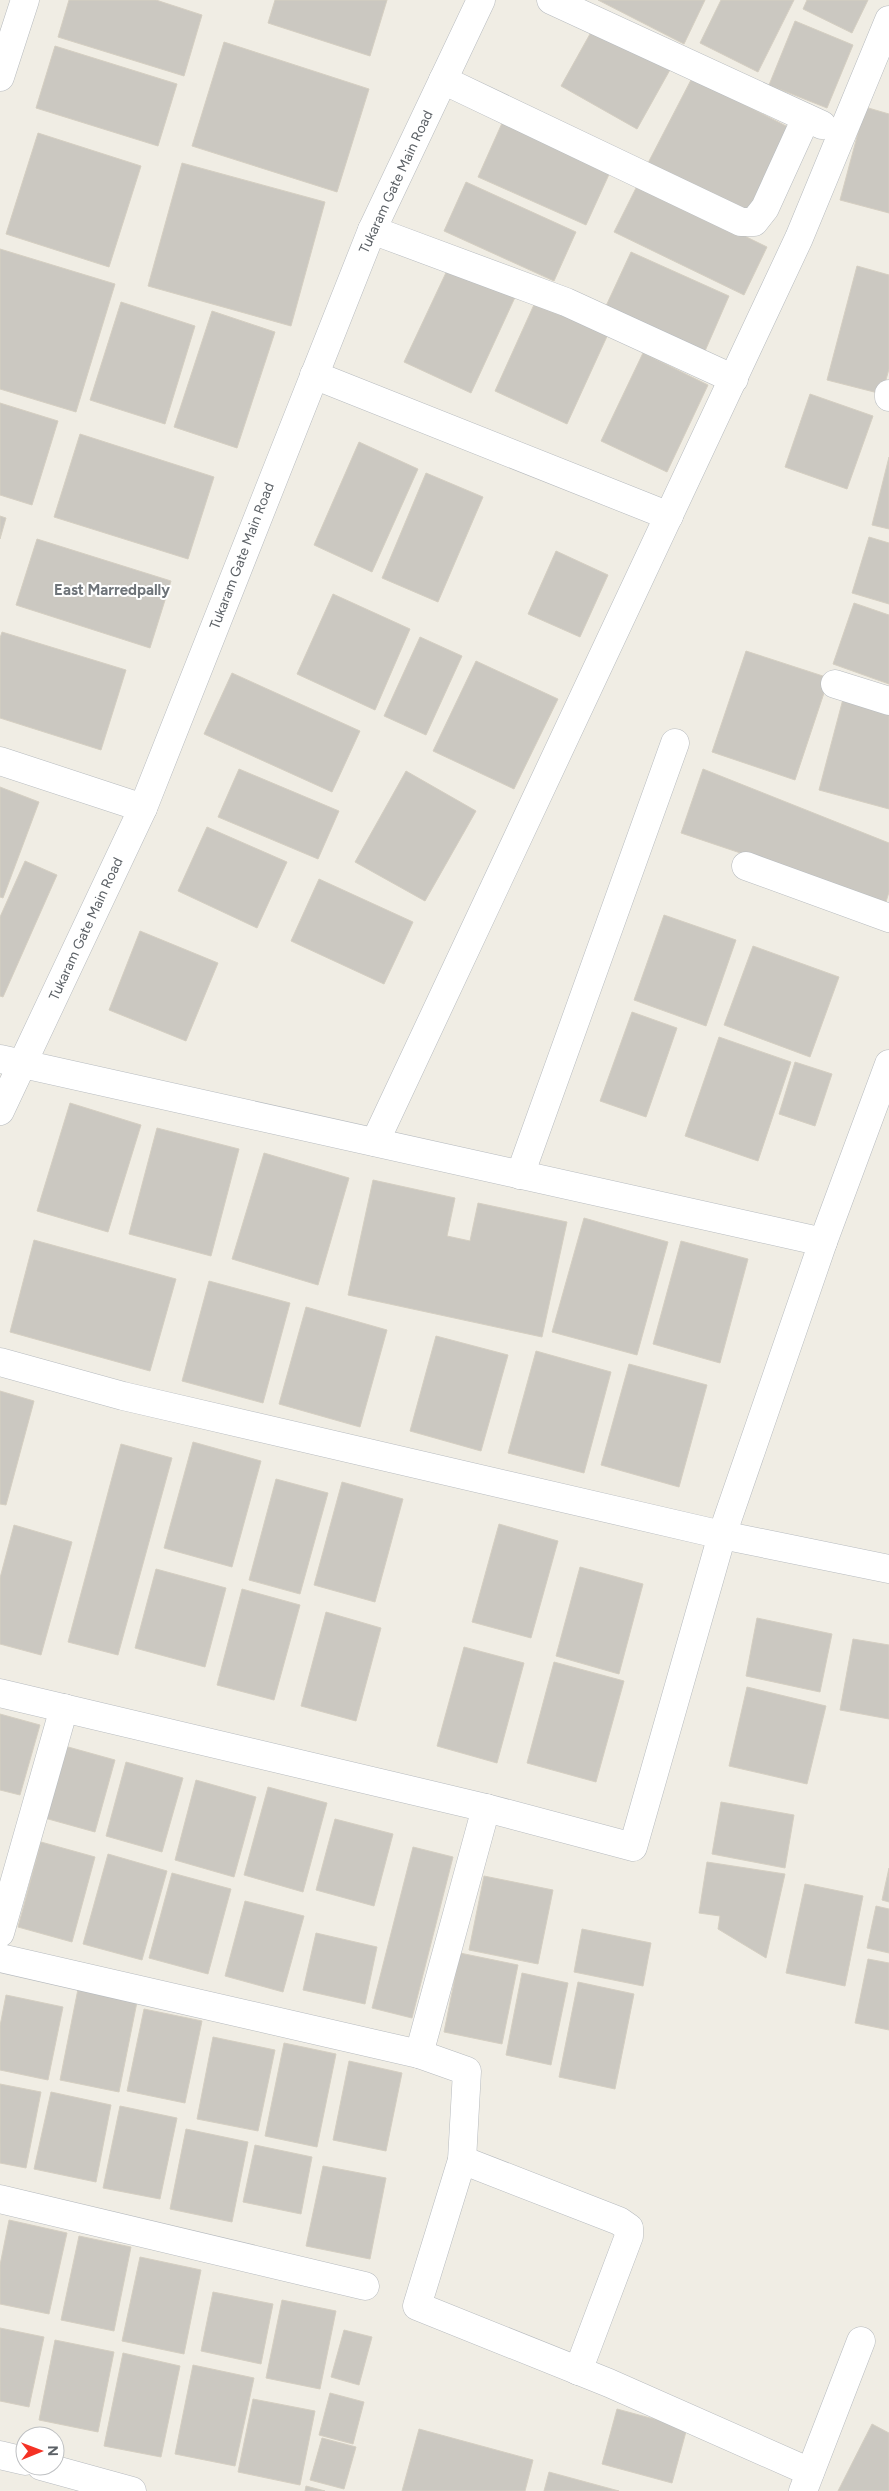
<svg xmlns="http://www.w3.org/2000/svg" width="889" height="2491" viewBox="0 0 889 2491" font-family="Figtree,sans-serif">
<rect width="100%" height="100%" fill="#f0ede4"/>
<!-- building -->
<g fill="#cbc8c1" stroke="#d5cfc2">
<path d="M 69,0 L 156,0 L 202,15 L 184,76 L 58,37 Z"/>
<path d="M 275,0 L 387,0 L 370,56 L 268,23 Z"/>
<path d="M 598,0 L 705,0 L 684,44 Z"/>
<path d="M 721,0 L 794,0 L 758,72 L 700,43 Z"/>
<path d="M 807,0 L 868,0 L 852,33 L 803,9 Z"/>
<path d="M 795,21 L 853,45 L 827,108 L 769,85 Z"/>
<path d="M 595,25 L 671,68 L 637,129 L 561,86 Z"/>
<path d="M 224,42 L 369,89 L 337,192 L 192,146 Z"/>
<path d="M 55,46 L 177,84 L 158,146 L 36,108 Z"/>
<path d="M 692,78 L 790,128 L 745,217 L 647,165 Z"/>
<path d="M 865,107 L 889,114 L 889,213 L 840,200 Z"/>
<path d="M 503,121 L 611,170 L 586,225 L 478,177 Z"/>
<path d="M 38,133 L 141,166 L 109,267 L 6,234 Z"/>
<path d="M 182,163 L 325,202 L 291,326 L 148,286 Z"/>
<path d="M 466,182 L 576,232 L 554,281 L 444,231 Z"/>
<path d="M 638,184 L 767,247 L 744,295 L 614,232 Z"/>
<path d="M 0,249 L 115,284 L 76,412 L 0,389 Z"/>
<path d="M 631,252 L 729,296 L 705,351 L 606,306 Z"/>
<path d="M 451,262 L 517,293 L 471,393 L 404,362 Z"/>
<path d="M 857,266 L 889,275 L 889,369 L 882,394 L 827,380 Z"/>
<path d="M 537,298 L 609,332 L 567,424 L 495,391 Z"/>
<path d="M 121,302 L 195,326 L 165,424 L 90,400 Z"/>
<path d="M 212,311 L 275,332 L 237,448 L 174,427 Z"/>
<path d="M 643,353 L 708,385 L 667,472 L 601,441 Z"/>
<path d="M 810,394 L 873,416 L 847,489 L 785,467 Z"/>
<path d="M 0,403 L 58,421 L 32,505 L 0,495 Z"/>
<path d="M 80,434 L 214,477 L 188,559 L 54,517 Z"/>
<path d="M 359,442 L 418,469 L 372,572 L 314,545 Z"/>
<path d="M 889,457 L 889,529 L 872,525 Z"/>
<path d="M 426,473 L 483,497 L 438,602 L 382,578 Z"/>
<path d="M 0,516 L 6,518 L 0,539 Z"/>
<path d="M 869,537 L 889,543 L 889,604 L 852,593 Z"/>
<path d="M 37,539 L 171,581 L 150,648 L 16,605 Z"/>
<path d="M 556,551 L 608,575 L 580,637 L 528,614 Z"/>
<path d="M 333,594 L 410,629 L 375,710 L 297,674 Z"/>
<path d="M 854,603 L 889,615 L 889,684 L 833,664 Z"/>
<path d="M 2,632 L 126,670 L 101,750 L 0,718 L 0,638 Z"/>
<path d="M 420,637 L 462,656 L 426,735 L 384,716 Z"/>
<path d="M 746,651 L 829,678 L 795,780 L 712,752 Z"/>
<path d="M 476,661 L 558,699 L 514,789 L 433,751 Z"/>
<path d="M 232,673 L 360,731 L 332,792 L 204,734 Z"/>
<path d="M 843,699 L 889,712 L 889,809 L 819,790 Z"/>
<path d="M 239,769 L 339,811 L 318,859 L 218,817 Z"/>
<path d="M 703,769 L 889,843 L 889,892 L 886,902 L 681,833 Z"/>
<path d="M 406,771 L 476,811 L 425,901 L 355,862 Z"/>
<path d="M 0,787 L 39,802 L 3,898 L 0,897 Z"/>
<path d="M 207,827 L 287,862 L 257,928 L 178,891 Z"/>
<path d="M 25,861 L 57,875 L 3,997 L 0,996 L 0,917 Z"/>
<path d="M 319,879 L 413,922 L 384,984 L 291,941 Z"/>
<path d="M 664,915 L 736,940 L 706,1026 L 634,1000 Z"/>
<path d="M 140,931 L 218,963 L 186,1041 L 109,1010 Z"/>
<path d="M 753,946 L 839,977 L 810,1057 L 724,1025 Z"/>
<path d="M 632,1012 L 677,1028 L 646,1117 L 600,1101 Z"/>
<path d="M 719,1037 L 791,1062 L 758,1161 L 685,1136 Z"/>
<path d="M 795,1062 L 832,1074 L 815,1126 L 779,1114 Z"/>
<path d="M 70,1103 L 141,1125 L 108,1232 L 37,1211 Z"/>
<path d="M 157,1128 L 239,1149 L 211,1256 L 129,1234 Z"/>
<path d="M 264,1153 L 349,1178 L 318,1285 L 232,1259 Z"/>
<path d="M 373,1180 L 455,1198 L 447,1236 L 470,1241 L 478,1203 L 567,1222 L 542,1337 L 348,1295 Z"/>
<path d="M 584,1218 L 668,1242 L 637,1355 L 552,1332 Z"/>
<path d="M 34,1240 L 176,1279 L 150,1371 L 10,1332 Z"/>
<path d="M 681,1241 L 748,1259 L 720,1363 L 653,1344 Z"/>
<path d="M 209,1281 L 290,1303 L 263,1403 L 182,1381 Z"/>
<path d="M 306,1307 L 387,1330 L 360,1427 L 279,1404 Z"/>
<path d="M 436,1336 L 508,1355 L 481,1451 L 410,1431 Z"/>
<path d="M 536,1351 L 611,1372 L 584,1473 L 508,1453 Z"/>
<path d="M 629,1364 L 707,1385 L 679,1487 L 601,1465 Z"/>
<path d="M 0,1391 L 34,1401 L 6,1505 L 0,1504 Z"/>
<path d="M 193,1442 L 261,1461 L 232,1567 L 164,1548 Z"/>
<path d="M 121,1444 L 172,1458 L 118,1655 L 68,1642 Z"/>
<path d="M 276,1479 L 328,1493 L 300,1594 L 249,1580 Z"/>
<path d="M 342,1482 L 403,1499 L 375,1602 L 314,1585 Z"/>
<path d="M 499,1524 L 558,1541 L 531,1638 L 472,1622 Z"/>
<path d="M 14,1525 L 72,1542 L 41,1655 L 0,1644 L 0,1578 Z"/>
<path d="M 580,1567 L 643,1584 L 619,1674 L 556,1656 Z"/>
<path d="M 156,1569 L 226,1588 L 205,1667 L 135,1648 Z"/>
<path d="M 242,1589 L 300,1605 L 274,1700 L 217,1685 Z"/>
<path d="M 326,1612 L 381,1628 L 356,1721 L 301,1706 Z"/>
<path d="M 757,1618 L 832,1634 L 820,1692 L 746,1676 Z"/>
<path d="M 853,1639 L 889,1645 L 889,1719 L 840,1710 Z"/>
<path d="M 464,1647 L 524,1663 L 497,1763 L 437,1746 Z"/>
<path d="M 554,1662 L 624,1681 L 596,1782 L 527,1763 Z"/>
<path d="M 747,1687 L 826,1706 L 807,1784 L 729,1766 Z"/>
<path d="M 0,1714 L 40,1725 L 20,1795 L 0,1790 Z"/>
<path d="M 61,1745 L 115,1760 L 95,1832 L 41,1817 Z"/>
<path d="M 126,1762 L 183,1778 L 162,1852 L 106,1836 Z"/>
<path d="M 196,1780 L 256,1797 L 234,1877 L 175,1860 Z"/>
<path d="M 268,1787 L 327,1803 L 303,1892 L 244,1875 Z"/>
<path d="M 721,1802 L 794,1815 L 785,1868 L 712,1854 Z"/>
<path d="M 335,1819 L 393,1834 L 374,1906 L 316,1890 Z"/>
<path d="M 41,1842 L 95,1857 L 72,1942 L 18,1927 Z"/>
<path d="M 413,1847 L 453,1857 L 412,2018 L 372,2008 Z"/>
<path d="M 108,1854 L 167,1871 L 142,1960 L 83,1944 Z"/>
<path d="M 707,1862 L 785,1874 L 766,1958 L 718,1929 L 720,1916 L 699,1913 Z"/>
<path d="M 889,1868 L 889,1902 L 882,1900 Z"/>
<path d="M 172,1873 L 231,1889 L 208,1974 L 149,1958 Z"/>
<path d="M 484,1876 L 553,1890 L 538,1964 L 469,1950 Z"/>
<path d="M 805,1884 L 863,1896 L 845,1986 L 786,1973 Z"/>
<path d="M 245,1901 L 304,1916 L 283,1992 L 225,1976 Z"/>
<path d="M 876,1906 L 889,1909 L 889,1953 L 867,1948 Z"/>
<path d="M 582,1929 L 651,1943 L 643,1986 L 574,1972 Z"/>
<path d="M 316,1933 L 377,1947 L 365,2004 L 303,1990 Z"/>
<path d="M 460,1953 L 518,1965 L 502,2044 L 444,2032 Z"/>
<path d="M 868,1959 L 889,1963 L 889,2030 L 855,2023 Z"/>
<path d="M 522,1973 L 568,1983 L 551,2065 L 506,2055 Z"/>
<path d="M 578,1982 L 634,1994 L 615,2089 L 559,2077 Z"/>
<path d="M 78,1989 L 137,2002 L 119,2092 L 60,2080 Z"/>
<path d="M 6,1995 L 63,2007 L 48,2080 L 0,2070 L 0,2026 Z"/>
<path d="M 144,2009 L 202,2021 L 185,2103 L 127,2091 Z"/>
<path d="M 213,2037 L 275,2050 L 258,2131 L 197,2119 Z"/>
<path d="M 284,2043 L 336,2054 L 317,2147 L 265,2136 Z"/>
<path d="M 349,2061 L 402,2073 L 386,2151 L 333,2140 Z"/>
<path d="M 0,2084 L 41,2092 L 26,2168 L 0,2163 Z"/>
<path d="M 51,2092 L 111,2105 L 96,2182 L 34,2169 Z"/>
<path d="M 120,2106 L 177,2118 L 160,2199 L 103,2188 Z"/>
<path d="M 186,2129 L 248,2142 L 232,2222 L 170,2209 Z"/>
<path d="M 255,2145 L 312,2157 L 301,2214 L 243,2202 Z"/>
<path d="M 323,2166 L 386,2178 L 370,2259 L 306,2246 Z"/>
<path d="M 9,2220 L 67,2233 L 49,2314 L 0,2304 L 0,2265 Z"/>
<path d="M 79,2236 L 131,2247 L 114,2331 L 61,2320 Z"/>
<path d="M 140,2257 L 201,2270 L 184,2354 L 122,2341 Z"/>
<path d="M 213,2292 L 273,2304 L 261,2364 L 201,2351 Z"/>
<path d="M 282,2300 L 336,2311 L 320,2389 L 266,2378 Z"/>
<path d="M 0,2328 L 44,2337 L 29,2407 L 0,2401 Z"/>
<path d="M 344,2330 L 372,2337 L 359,2385 L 331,2377 Z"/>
<path d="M 55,2340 L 114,2352 L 98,2432 L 39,2420 Z"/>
<path d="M 123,2353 L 180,2366 L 161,2457 L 104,2446 Z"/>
<path d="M 193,2365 L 254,2378 L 235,2466 L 175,2454 Z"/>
<path d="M 330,2393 L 364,2402 L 353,2444 L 319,2435 Z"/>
<path d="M 253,2399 L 315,2411 L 300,2485 L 238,2472 Z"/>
<path d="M 617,2409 L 687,2428 L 672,2483 L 602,2464 Z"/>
<path d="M 872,2424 L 889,2433 L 889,2491 L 838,2491 Z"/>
<path d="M 419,2429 L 533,2460 L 525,2491 L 402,2491 Z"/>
<path d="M 322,2438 L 356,2447 L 344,2489 L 310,2480 Z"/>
<path d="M 549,2472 L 619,2491 L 544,2491 Z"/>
<path d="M 306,2486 L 325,2491 L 305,2491 Z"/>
</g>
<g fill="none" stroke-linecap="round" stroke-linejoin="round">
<defs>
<g id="minor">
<path d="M 551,0 L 822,125"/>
<path d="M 0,77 L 25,0"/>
<path d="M 443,80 L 741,222 L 754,222 L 765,208 L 806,118"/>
<path d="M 372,230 L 566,302 L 734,379"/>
<path d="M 314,375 L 669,516"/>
<path d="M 889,394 L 889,397"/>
<path d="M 835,684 L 889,701"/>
<path d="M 0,761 L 143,808"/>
<path d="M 746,866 L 889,918"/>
<path d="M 0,1059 L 823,1242 L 722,1535 L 633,1847 L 486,1808 L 0,1693"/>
<path d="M 0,1111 L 143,808 L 372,230 L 481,0"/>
<path d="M 375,1142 L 799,238 L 889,20"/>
<path d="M 520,1175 L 675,743"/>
<path d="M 823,1242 L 889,1064"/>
<path d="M 0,1362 L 123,1396 L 722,1535 L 889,1569"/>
<path d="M 0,1933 L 64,1708"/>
<path d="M 0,1958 L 419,2054 L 486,1808"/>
<path d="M 419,2054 L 467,2071 L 462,2160 L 417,2306 L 609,2383 L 810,2472"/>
<path d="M 462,2160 L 619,2221 L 629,2228 L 629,2236 L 578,2371"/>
<path d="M 0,2199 L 365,2286"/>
<path d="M 0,2455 L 25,2461"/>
<path d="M 41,2466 L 132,2491"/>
<path d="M 803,2491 L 861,2341"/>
</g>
</defs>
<!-- minor casing -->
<use href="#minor" stroke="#b7bbbf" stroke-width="29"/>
<!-- minor -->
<use href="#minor" stroke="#fff" stroke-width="28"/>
</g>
<g text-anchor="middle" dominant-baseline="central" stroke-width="4" stroke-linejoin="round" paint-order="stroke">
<!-- street labels -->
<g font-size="14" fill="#5c6166" stroke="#fff">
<text transform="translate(396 182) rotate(-65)">Tukaram Gate Main Road</text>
<text transform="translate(242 556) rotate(-69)">Tukaram Gate Main Road</text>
<text transform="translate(86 929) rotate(-65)">Tukaram Gate Main Road</text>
</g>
<!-- neighbourhood labels -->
<g font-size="15" font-weight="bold" fill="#6d7378" stroke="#fff">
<text x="112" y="590">East Marredpally</text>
</g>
</g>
<!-- north arrow -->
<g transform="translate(40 2451) rotate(89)"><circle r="24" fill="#ffffff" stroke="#bec0c2"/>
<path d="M0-4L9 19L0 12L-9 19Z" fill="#f53225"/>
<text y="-8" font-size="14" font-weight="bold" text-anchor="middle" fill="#5c6166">N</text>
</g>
</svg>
